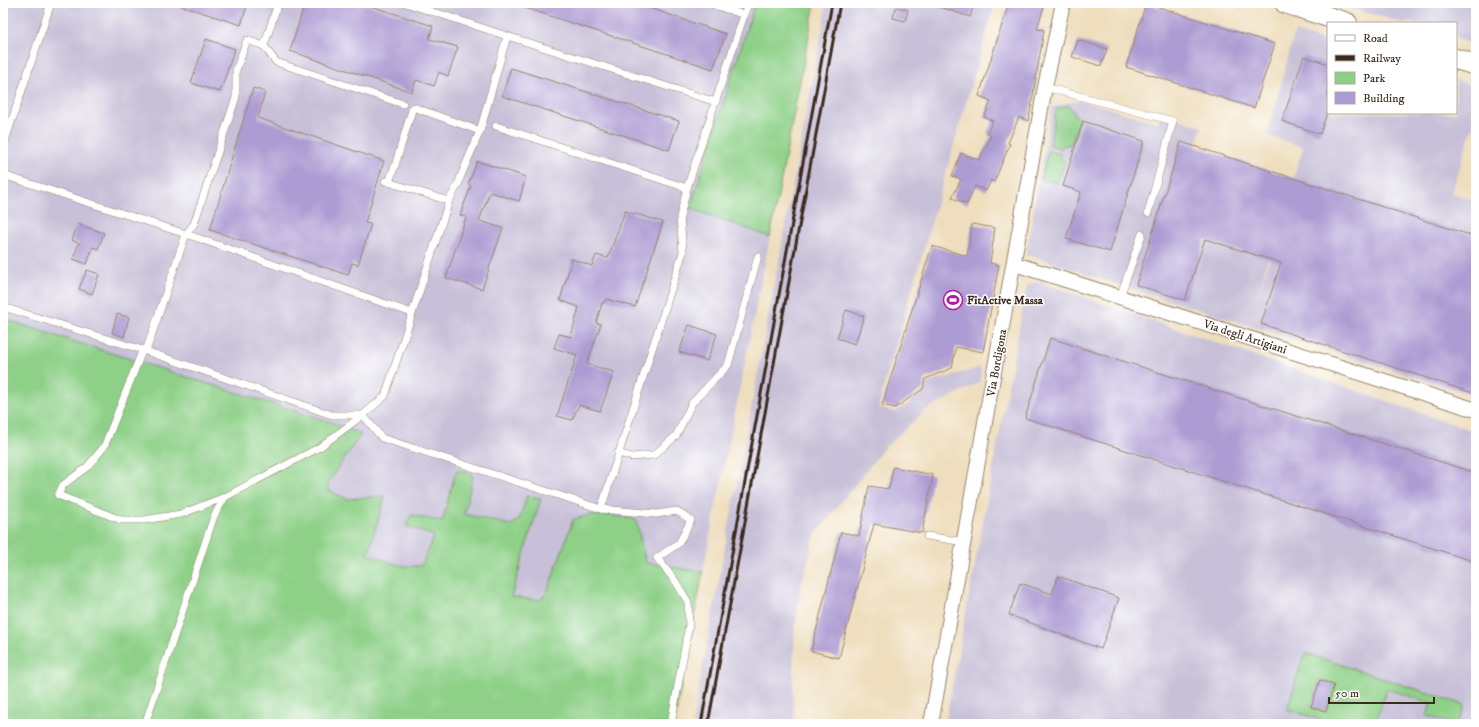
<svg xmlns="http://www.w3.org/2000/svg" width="1479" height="727" viewBox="0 0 1479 727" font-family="'IM FELL DW Pica',serif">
<rect width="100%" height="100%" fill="#fff"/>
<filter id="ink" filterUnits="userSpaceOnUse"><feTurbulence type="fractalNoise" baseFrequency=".025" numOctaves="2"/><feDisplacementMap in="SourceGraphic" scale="8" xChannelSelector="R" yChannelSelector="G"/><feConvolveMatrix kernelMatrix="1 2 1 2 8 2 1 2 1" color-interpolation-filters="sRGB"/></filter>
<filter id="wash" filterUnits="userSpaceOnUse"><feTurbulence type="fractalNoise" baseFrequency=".012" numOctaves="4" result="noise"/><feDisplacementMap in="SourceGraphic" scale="16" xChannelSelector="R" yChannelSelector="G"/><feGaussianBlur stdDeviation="0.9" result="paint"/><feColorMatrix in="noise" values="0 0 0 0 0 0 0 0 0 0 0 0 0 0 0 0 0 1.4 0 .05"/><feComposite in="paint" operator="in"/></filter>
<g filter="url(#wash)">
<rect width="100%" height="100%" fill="#efdebd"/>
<!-- industrial -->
<g fill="#c7c0d8" fill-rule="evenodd">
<path d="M 3,3 L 755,3 L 690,208 L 770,237 L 703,572 L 646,563 L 573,520 L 548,592 L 540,600 L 511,597 L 535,520 L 527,496 L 519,520 L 510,525 L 464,514 L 470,493 L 456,471 L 442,523 L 411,515 L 406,526 L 434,536 L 422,565 L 413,567 L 394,564 L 368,554 L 385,496 L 347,499 L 330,491 L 327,483 L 360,434 L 330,422 L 3,319 Z"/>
<path d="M 827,3 L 995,3 L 878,407 L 896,412 L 924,392 L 927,383 L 981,367 L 980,382 L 926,410 L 884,448 L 815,535 L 802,582 L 795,627 L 793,685 L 794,724 L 692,724 Z"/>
<path d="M 1333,3 L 1476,3 L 1476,45 L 1456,39 L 1456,23 L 1403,23 Z"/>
<path d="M 1295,32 L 1328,42 L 1328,113 L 1456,113 L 1456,80 L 1476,86 L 1476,117 L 1451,193 L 1476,201 L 1476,396 L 1110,282 L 1026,254 L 1052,107 L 1080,100 L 1158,123 L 1161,113 L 1202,127 L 1196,147 L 1294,178 L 1303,147 L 1267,135 ZM 1220,193 L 1195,277 L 1205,239 ZM 1284,210 L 1285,210 L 1257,300 L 1268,259 Z"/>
<path d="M 1037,281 L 1476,432 L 1476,724 L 945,724 L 1027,286 Z"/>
</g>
<!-- green -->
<g fill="#8ed088" stroke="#647d53" fill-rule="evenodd">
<path d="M 755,3 L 815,3 L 770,237 L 690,208 Z"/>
<path d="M 1068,105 L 1079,120 L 1071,145 L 1064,145 L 1061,149 L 1050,145 L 1056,109 Z"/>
<path d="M 1048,151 L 1061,154 L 1061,159 L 1065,162 L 1057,183 L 1041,179 Z"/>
<path d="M 3,319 L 330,422 L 361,434 L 327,484 L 330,491 L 347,499 L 385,496 L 368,554 C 385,560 403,570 422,565 L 434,536 L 406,526 L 411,515 L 442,522 L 456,471 L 466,471 L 473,476 L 464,514 L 510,525 L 519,520 L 527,496 L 541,498 L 511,597 L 540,600 L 547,592 L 573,520 C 592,511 616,515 636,520 L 646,563 L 703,572 L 674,724 L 21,724 L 3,718 Z"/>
<path d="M 1305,653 L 1465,705 L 1458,724 L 1453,724 L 1427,716 L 1431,703 L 1387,689 L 1375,724 L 1334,724 L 1287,709 ZM 1320,680 L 1334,685 L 1326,711 L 1311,707 Z"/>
</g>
<g id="blocks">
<!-- building -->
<g fill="#ad9cd3">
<path d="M 180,3 L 248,3 L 241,25 L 179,5 Z"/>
<path d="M 305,3 L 361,3 L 433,26 L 429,39 L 458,47 L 448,76 L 439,72 L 434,86 L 416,80 L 412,92 L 290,51 Z"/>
<path d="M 516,3 L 635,3 L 726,34 L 713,69 L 516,5 Z"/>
<path d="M 934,3 L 974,3 L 970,17 L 934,5 Z"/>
<path d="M 1009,3 L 1045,3 L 1037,29 L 1044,30 L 1031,107 L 1028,121 L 1019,117 L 1008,143 L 1010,144 L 994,182 L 991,180 L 986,191 L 975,186 L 967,204 L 952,198 L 961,179 L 952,176 L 961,153 L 979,160 L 991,136 L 987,133 L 993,121 L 984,117 L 991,101 L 979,96 Z"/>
<path d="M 1146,3 L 1275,44 L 1254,108 L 1126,67 Z"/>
<path d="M 896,7 L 908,10 L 905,21 L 893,18 Z"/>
<path d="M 206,39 L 235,49 L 220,92 L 191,83 Z"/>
<path d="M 1078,40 L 1107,49 L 1101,66 L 1072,57 Z"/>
<path d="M 1304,56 L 1328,64 L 1328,110 L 1320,134 L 1282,121 Z"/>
<path d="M 511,68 L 679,121 L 669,150 L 502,96 Z"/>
<path d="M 253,88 L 265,92 L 258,118 L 384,161 L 365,223 L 371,224 L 358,265 L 352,263 L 348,275 L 210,230 Z"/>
<path d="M 1083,121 L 1144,141 L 1110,252 L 1066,239 L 1081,192 L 1063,186 Z"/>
<path d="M 1181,142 L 1476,237 L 1476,394 L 1261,324 L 1281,263 L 1205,239 L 1185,300 L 1136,285 Z"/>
<path d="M 477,161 L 526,177 L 519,201 L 490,192 L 479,221 L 503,228 L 482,289 L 446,278 L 466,217 L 460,215 L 471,186 L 468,185 Z"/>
<path d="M 625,211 L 663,222 L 635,307 L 606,299 L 604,303 L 602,303 L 596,323 L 601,324 L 587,364 L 614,372 L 600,411 L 579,405 L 572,420 L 557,416 L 577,355 L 554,348 L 559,334 L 571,337 L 579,307 L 560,300 L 572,259 L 592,266 L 596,255 L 608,258 Z"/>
<path d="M 78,224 L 104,233 L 98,249 L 93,247 L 87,264 L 73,259 L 79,243 L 72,240 Z"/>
<path d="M 972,224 L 995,228 L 990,263 L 999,265 L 983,352 L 956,347 L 952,368 L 925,379 L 923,389 L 895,408 L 882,405 L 932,246 L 967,256 Z"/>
<path d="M 87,270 L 99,274 L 92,294 L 79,289 Z"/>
<path d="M 846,310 L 864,316 L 855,344 L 837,338 Z"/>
<path d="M 117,314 L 129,317 L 124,337 L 112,333 Z"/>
<path d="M 689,325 L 717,334 L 707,361 L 679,352 Z"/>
<path d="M 1050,338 L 1476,473 L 1476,562 L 1025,418 Z"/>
<path d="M 893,467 L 933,475 L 922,533 L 874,524 L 839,658 L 811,651 L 841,532 L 859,536 L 869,486 L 889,489 Z"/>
<path d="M 1058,576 L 1119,598 L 1101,649 L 1009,615 L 1020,583 L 1052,594 Z"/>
<path d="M 1320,680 L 1334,685 L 1326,711 L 1311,707 Z"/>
</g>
</g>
</g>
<g filter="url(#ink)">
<use href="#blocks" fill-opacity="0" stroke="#95846e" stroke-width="1"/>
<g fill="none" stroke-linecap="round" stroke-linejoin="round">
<defs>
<g id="service">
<path d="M 406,3 L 433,12"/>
<path d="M 708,3 L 745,15"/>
<path d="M 437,13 L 507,36 L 480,131"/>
<path d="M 507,36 L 520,40"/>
<path d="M 523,41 L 716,102"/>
<path d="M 264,46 L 276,62 L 403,104"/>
<path d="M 1045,87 L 1173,121 L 1148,213"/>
<path d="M 496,126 L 687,188"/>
<path d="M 3,147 L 51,3"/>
<path d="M 397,159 L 413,107 L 480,131 L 460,178"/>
<path d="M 3,175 L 186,234 L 194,224 L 236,97 L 236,70 L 247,40 L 264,46 L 278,3"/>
<path d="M 385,181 L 449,201 L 385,396 L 363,415 L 382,438 L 601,509 L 683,252 L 680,217 L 687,188 L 748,3"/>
<path d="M 389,182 L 396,163"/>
<path d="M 449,201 L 459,182"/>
<path d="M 1120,297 L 1142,234"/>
<path d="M 3,307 L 146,351 L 186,234 L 412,313"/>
<path d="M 143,349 L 104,447 L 87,467 L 63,485 L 58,495 L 121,520 L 144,520 L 181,514 L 225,497 L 320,447 L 363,415"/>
<path d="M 146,351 L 332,415 L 363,415"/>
<path d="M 618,453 L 632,457 L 654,455 L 676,436 L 692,403 L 728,365 L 758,256"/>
<path d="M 601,509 L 656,514 L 677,511 L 691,520 L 679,543 L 657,558 L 676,582 L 688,602 L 689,625 L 671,724"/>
<path d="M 927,536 L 964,542"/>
<path d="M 145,724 L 214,516 L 225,497"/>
</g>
<g id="minor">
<path d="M 1015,264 L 1476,410"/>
<path d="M 931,724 L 1045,87 L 1063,3"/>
</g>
<g id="secondary">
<path d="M 1285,3 L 1347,23"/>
<path d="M 1456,59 L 1476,65"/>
</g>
</defs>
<!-- service casing -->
<use href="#service" stroke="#95846e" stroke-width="8"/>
<!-- minor casing -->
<use href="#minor" stroke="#95846e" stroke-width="16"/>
<!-- secondary casing -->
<use href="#secondary" stroke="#95846e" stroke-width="22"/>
<!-- service -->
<use href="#service" stroke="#fff" stroke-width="7"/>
<!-- minor -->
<use href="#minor" stroke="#fff" stroke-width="14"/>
<!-- secondary -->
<use href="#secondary" stroke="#fff" stroke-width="20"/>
<!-- rail -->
<g stroke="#3b2a1e" stroke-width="3">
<path d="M 701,724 L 832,3"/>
<path d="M 708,724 L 840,3"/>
</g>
</g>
</g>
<!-- icons -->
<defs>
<symbol id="stadium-ring" viewBox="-11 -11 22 22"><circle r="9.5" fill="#fff" stroke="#b5179e" stroke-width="1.5"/><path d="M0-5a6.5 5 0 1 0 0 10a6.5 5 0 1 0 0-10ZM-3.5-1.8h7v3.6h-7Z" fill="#b5179e"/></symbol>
</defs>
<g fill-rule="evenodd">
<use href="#stadium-ring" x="942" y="289" width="22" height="22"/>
</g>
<g text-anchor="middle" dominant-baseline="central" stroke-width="3" stroke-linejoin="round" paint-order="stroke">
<!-- poi labels -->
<g font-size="12" font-weight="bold" fill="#3b2a1e" stroke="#fff" text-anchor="start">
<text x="967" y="300">FitActive Massa</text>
</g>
<!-- street labels -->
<g font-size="12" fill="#3b2a1e" stroke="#fff">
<text transform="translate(1245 337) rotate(18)">Via degli Artigiani</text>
<text transform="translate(997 363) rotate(-80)">Via Bordigona</text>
</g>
</g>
<!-- margin -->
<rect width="1479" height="727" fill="none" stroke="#fff" stroke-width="16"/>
<!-- legend -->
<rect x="1327" y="22" width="130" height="92" fill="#ffffff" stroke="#b1aaa5"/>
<rect x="1335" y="35" width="20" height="6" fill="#ffffff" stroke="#b1aaa5"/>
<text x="1363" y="42" font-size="12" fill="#3b2a1e">Road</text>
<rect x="1335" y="55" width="20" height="6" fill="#3b2a1e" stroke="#b1aaa5"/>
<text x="1363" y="62" font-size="12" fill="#3b2a1e">Railway</text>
<rect x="1335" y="72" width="20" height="12" fill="#8ed088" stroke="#b1aaa5"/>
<text x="1363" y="82" font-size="12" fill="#3b2a1e">Park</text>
<rect x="1335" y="92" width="20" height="12" fill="#ad9cd3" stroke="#b1aaa5"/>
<text x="1363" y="102" font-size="12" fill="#3b2a1e">Building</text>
<!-- scale -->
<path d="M1329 697v6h105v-6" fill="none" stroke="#3b2a1e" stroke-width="2"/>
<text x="1335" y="697" font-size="12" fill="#3b2a1e" stroke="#ffffff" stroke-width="3" paint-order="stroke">50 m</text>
</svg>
